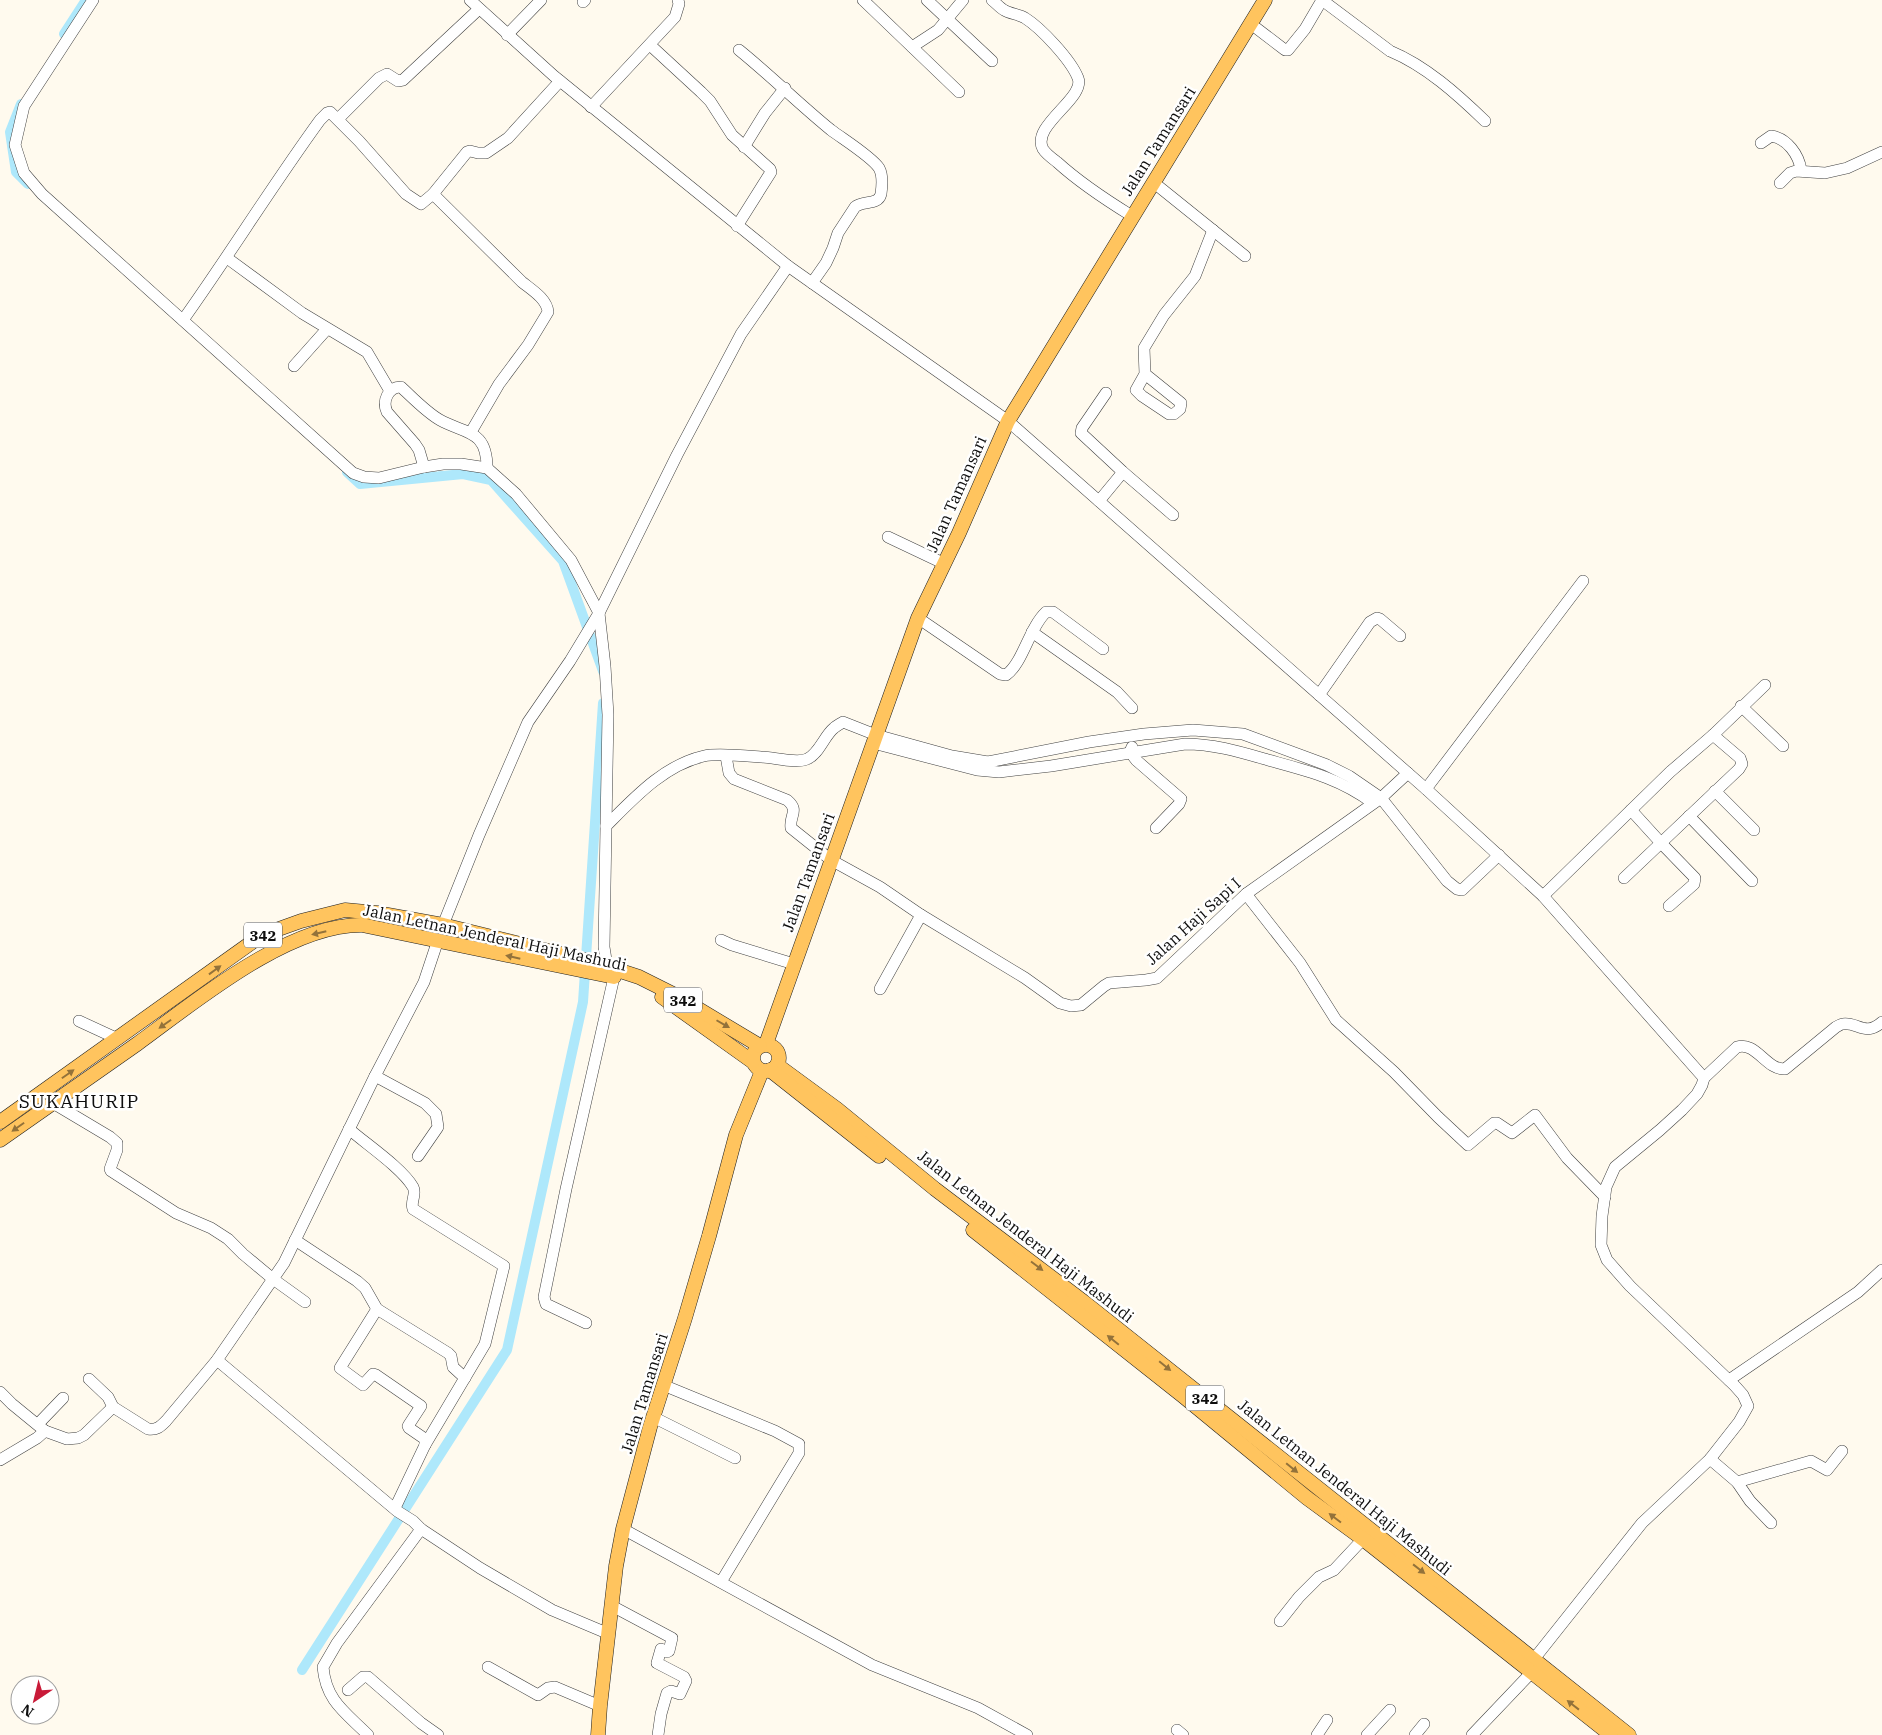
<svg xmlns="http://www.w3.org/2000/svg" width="1882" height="1735" viewBox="0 0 1882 1735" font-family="'IBM Plex Serif',serif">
<rect width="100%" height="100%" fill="#fffaee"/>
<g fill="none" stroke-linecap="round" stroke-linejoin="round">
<!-- canal -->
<g stroke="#aee8fb" stroke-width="10">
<path d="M 64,34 L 86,0"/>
<path d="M 21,104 L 10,132 L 16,172 L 28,184"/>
<path d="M 347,472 L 360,484 L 463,474 L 491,480 L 563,561 L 603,671"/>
<path d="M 302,1670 L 507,1350 L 583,1002 L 603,703"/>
</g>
<defs>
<g id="minor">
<path d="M 93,0 L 24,106 L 15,145 L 24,173 L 42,194 L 353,473 L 364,477 L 379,478 L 424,467 L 443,464 L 461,464 L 487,468 L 516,494 L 571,560 L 599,613 L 605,666 L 608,715 L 606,826"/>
<path d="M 470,0 L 554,76 L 788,266 L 1008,421 L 1426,789 L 1543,896 L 1704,1078 L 1702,1085 L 1697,1094 L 1682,1110 L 1660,1130 L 1615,1167 L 1606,1187 L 1602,1216 L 1601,1245 L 1607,1260 L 1630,1286 L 1735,1386 L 1743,1395 L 1748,1406 L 1739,1422 L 1710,1459 L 1642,1523 L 1534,1659"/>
<path d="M 863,0 L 959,92"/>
<path d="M 927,0 L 992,61"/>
<path d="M 992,0 C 996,3 1000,8 1004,10 C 1010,14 1019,14 1025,18 C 1041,28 1071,60 1078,78 C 1086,98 1030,126 1043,149 C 1046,154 1053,159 1057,162 C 1080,183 1106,200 1132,216"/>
<path d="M 1322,0 L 1390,51 C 1426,66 1457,94 1485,121"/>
<path d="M 583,2 L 585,0"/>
<path d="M 1251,24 L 1285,50 L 1288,50 L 1305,29 L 1322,0"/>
<path d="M 507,35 L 541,0"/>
<path d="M 650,45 L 701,92 L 710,101 L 732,135 L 770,169 L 771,172 L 737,226"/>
<path d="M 912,47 L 938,30 L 963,0"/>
<path d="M 739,50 C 770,75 799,104 831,130 C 843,139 872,157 879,168 C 883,175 882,187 881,194 C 878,206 863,200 855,207 L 838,233 L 833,248 L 826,263 L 812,283"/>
<path d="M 591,107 L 675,17 L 679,4 L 678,0"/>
<path d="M 338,119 L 379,78 L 387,74 L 398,81 L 403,80 L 479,9"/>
<path d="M 1761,143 L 1771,136 C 1787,138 1799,155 1801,170"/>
<path d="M 744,147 L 765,113 L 785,88"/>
<path d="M 1153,182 L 1245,256"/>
<path d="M 1780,183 L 1790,173 L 1796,171 L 1825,173 L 1847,168 L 1882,152"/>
<path d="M 433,194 L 467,152 L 470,151 L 478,153 L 486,153 L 508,138 L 560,81"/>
<path d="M 227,258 L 302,313 L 367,352 L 390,391"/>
<path d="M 183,320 C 230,254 272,186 320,120 L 327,113 L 330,112 L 359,141 L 406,194 L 421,204 L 433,194 L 522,282 C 532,290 547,299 548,312 L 528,345 L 499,384 L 471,432"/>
<path d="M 294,366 L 327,329"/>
<path d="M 1145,374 L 1136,390 L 1142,396 L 1169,414 L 1174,414 L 1180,409 L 1181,403 L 1145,374 L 1144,348 L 1164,315 L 1195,276 L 1213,230"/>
<path d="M 1106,393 L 1082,428 L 1081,433 L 1123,472 L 1173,515"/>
<path d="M 424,467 L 419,450 L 415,444 L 387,412 C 382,401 388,387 401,387 C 413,398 426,412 440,420 C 465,434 487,429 487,468"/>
<path d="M 1099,501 L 1123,472"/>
<path d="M 888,537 L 945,564"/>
<path d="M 918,618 L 1000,674 L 1006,675 C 1023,663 1029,628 1046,612 L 1053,612 L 1103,649"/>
<path d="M 1032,632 L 1117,692 L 1132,708"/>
<path d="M 1319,695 L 1370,622 L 1377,618 L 1380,619 L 1400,636"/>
<path d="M 1741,706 L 1783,746"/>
<path d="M 873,743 L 977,770 L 999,772 L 1051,766 L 1185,744 C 1214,744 1240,752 1268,760 C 1308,771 1339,778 1373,803"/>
<path d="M 1132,747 L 1130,752 L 1136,760 L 1181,799 L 1179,804 L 1156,828"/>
<path d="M 726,756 L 729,773 L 734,779 L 787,800 C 800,811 789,815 791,828 L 831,860 L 880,887 L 921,915 L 1025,978 L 1060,1003 L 1071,1006 L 1081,1005 L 1104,986 L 1109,983 L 1146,980 L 1157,978 L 1246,894 L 1381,798 L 1408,773"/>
<path d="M 1426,789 L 1583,581"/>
<path d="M 1715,791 L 1754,830"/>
<path d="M 1631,810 L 1661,843 L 1695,878 L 1694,884 L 1669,906"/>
<path d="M 1689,816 L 1752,881"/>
<path d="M 1624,878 L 1739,769 L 1742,764 L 1740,758 L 1713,735"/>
<path d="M 1246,894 L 1300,963 L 1336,1020 L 1394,1072 L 1438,1117 L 1468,1145 L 1494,1123 L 1497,1123 L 1512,1133 L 1535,1115 L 1567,1158 L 1605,1197"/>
<path d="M 1543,896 L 1670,772 L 1713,735 L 1765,685"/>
<path d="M 443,925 L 479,835 L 528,722 L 570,661 L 599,613 L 677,455 L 741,334 L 788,266"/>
<path d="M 721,940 L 732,945 L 794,964"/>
<path d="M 607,966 L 604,947 L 606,826 C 634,798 664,765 704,756 C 717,753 747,756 761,757 C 773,757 797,764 807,759 C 819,754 824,736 834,728 C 836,726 840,724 843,722 L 876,735 L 952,756 L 988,762 L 1089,742 L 1144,734 L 1193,730 L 1243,734 L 1327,765 L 1349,776 L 1381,798 L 1447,881 L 1457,889 L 1462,890 L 1499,855"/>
<path d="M 880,989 L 921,915"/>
<path d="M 79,1021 L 118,1039"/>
<path d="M 375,1076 L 425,1103 L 436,1114 L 438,1127 L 418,1156"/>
<path d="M 1704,1078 L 1737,1047 C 1756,1041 1766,1070 1785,1069 L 1836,1027 C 1838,1026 1841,1024 1843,1024 C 1858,1022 1865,1037 1882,1022"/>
<path d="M 53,1103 L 110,1137 L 117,1143 L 117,1150 L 110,1169 L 111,1171 L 176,1213 L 211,1228 L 228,1239 L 243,1254 L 273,1279 L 305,1302"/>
<path d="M 349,1129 C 366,1144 402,1168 413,1187 C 417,1194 410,1202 413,1209 L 504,1266 L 485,1344 L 425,1445"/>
<path d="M 295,1240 L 357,1281 L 365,1288 L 377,1309 L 448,1353 L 451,1356 L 453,1367 L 465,1378"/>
<path d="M 377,1309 L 340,1368 L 363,1385 L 373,1374 L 376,1375 L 421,1406 L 408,1426 L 409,1428 L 425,1439 L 425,1445 L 395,1508"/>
<path d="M 586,1323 L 546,1304 L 544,1297 L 566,1189 L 614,977"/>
<path d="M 217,1360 L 397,1511 L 413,1521 L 421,1529 L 480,1568 L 552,1610 L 609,1634"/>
<path d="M 89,1379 L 108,1397 L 113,1407 L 148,1429 C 157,1430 160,1427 166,1421 L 217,1360 L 284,1263 L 375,1076 L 424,982 L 438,940"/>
<path d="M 1729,1380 L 1858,1292 L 1882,1270"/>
<path d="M 663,1385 L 775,1431 L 799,1444 L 799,1453 L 721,1582"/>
<path d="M 0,1392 L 12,1404 L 45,1431"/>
<path d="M 653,1417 L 735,1458"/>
<path d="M 38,1424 L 63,1398"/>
<path d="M 1710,1459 L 1737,1482 L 1811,1461 L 1827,1470 L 1842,1451"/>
<path d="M 0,1460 L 37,1438 L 45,1431 L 67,1439 L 78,1438 L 84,1435 L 113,1407"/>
<path d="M 1737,1482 L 1750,1501 L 1771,1523"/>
<path d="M 623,1529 L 872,1665 L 978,1708 L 1027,1735"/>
<path d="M 612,1606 L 672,1638 L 669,1651 L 667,1652 L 661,1649 L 657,1663 L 684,1677 L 686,1681 L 680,1694 L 671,1691 L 667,1693 L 661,1714 L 658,1735"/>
<path d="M 1280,1621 L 1299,1597 L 1319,1577 L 1334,1570 L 1363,1539"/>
<path d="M 488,1667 L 538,1695 L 548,1688 L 555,1687 L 600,1706"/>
<path d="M 348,1690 L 363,1677 L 368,1677 L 421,1723 L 438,1735"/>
<path d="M 1177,1730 L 1183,1735"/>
<path d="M 368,1735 C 345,1712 326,1701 323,1667 L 337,1643 L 421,1529"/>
<path d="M 1317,1735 L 1327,1720"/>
<path d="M 1367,1735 L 1390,1710"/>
<path d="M 1415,1735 L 1424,1724"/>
<path d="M 1472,1735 L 1531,1673"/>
</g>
<g id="major">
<path d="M 662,997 L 753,1062"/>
<path d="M 766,1044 L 918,618 L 959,533 L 1008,421 L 1265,0"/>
<circle cx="766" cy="1058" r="13"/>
<path d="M 777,1065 L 837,1109 L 935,1189 L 1084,1302 L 1629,1735"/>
<path d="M 770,1070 L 879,1156"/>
<path d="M 0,1122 L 262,935 L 301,921 L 345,910 L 377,913 L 443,925 L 593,962 L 639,977 L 675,995 L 760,1046"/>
<path d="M 0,1140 C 46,1108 91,1076 137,1044 C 195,1002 288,924 362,925 L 614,977"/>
<path d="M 973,1230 L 1183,1396 L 1307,1498 L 1363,1539 L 1611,1735"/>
<path d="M 598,1735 L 600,1706 L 616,1566 L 623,1529 L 650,1427 L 685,1318 L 709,1236 L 736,1135 L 762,1071"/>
</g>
</defs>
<!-- minor casing -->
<use href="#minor" stroke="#414141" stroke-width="12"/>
<!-- major casing -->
<use href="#major" stroke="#1f1f1f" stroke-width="15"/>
<!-- minor -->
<use href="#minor" stroke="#fff" stroke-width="11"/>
<!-- major -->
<use href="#major" stroke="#ffc45e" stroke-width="14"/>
</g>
<!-- one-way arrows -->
<defs><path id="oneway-solid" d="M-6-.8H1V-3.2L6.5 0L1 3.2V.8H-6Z" transform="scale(1.25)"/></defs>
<g fill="#93723a">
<use href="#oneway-solid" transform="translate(319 933) rotate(167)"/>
<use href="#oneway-solid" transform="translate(513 957) rotate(-167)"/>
<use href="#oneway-solid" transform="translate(215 970) rotate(-36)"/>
<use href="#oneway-solid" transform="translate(165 1024) rotate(145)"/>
<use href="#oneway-solid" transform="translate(723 1024) rotate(30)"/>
<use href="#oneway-solid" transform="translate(68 1074) rotate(-35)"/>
<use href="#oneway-solid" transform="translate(18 1127) rotate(145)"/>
<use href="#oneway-solid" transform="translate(1037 1266) rotate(37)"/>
<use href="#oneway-solid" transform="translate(1113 1340) rotate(-141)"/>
<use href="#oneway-solid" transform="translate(1165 1366) rotate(39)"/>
<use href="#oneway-solid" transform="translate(1292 1468) rotate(39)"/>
<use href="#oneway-solid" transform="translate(1335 1518) rotate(-143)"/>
<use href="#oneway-solid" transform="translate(1419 1569) rotate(38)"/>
<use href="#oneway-solid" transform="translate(1573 1705) rotate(-142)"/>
</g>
<g text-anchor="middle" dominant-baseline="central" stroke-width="5" stroke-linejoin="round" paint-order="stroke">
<!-- shield labels -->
<g fill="#fff" stroke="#565656" stroke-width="1">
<rect x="244" y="922.5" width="38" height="25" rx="4"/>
<rect x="664" y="987.5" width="38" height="25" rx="4"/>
<rect x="1186" y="1385.5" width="38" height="25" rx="4"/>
</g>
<g font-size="15" font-weight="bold" fill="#0e0e0e">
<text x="263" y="935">342</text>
<text x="683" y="1000">342</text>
<text x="1205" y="1398">342</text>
</g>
<!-- street labels -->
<g font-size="16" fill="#0e0e0e" stroke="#fff">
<text transform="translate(1158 141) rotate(-58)">Jalan Tamansari</text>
<text transform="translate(956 494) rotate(-66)">Jalan Tamansari</text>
<text transform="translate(808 872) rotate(-70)">Jalan Tamansari</text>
<text transform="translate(1193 921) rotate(-42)">Jalan Haji Sapi I</text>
<text transform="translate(495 937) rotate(12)">Jalan Letnan Jenderal Haji Mashudi</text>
<text transform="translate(1026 1236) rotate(38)">Jalan Letnan Jenderal Haji Mashudi</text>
<text transform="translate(644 1393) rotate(-73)">Jalan Tamansari</text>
<text transform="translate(1345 1487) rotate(39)">Jalan Letnan Jenderal Haji Mashudi</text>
</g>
<!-- quarter labels -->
<g font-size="19" letter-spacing="1" fill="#0e0e0e" stroke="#fff">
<text x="79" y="1101">SUKAHURIP</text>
</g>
</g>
<!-- north arrow -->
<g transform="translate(35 1700) rotate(215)"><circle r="24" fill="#ffffff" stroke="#9f9f9f"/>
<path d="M0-4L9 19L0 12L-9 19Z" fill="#c91a38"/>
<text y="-8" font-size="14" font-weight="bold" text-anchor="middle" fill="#0e0e0e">N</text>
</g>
</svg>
